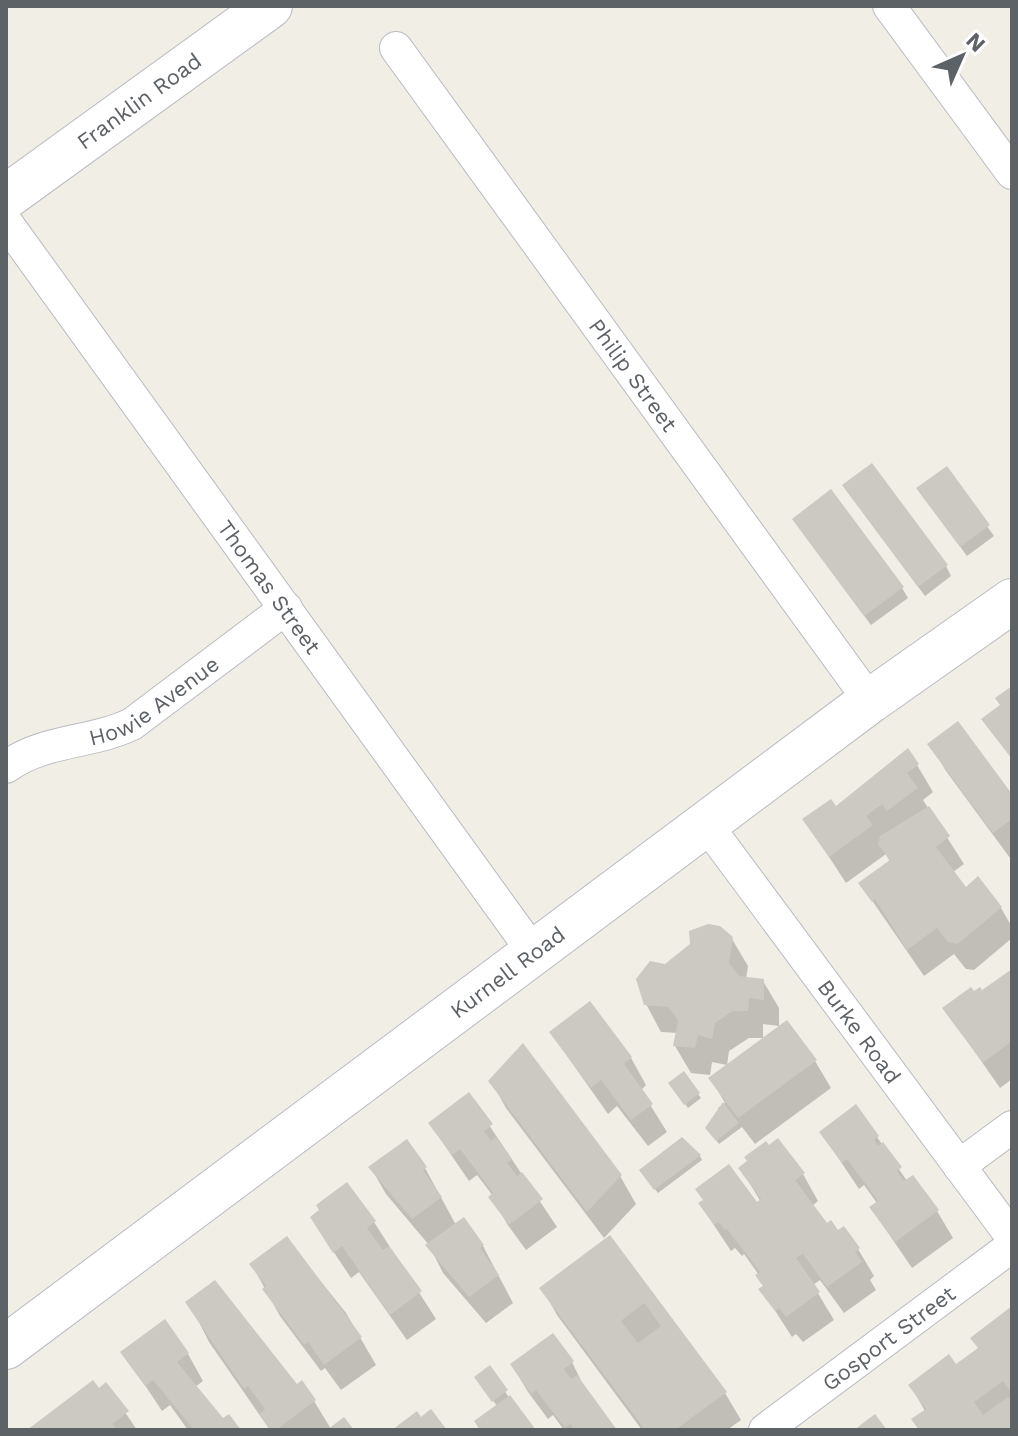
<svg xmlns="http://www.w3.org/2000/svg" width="1018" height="1436" viewBox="0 0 1018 1436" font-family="'Work Sans',sans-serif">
<rect width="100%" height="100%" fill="#f0eee5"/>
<!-- shadow -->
<g fill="#0003">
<path d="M 946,469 L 994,536 L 967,556 L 925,498 Z"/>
<path d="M 850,495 L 946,566 L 951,576 L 925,596 Z"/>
<path d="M 800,529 L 902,588 L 908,598 L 871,625 Z"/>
<path d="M 930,744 L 1012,797 L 1010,858 L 946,771 Z"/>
<path d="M 917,765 L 933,792 L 923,800 L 964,864 L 953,872 L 966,890 L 1001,908 L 1012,927 L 1012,938 L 974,970 L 966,969 L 954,954 L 924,976 L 860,883 L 890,862 L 886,854 L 846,883 L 805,820 L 836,808 Z"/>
<path d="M 732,939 L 748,966 L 746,979 L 763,981 L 779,1008 L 779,1026 L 763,1024 L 763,1038 L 749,1038 L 729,1051 L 727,1065 L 712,1062 L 710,1075 L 691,1073 L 675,1046 L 678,1033 L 661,1032 L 646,1004 L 666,966 Z"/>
<path d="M 1012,971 L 1012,1079 L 1000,1088 L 945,1009 L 982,993 Z"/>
<path d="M 589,1004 L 631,1058 L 646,1085 L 641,1090 L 667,1132 L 648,1146 L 617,1106 L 608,1114 L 551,1033 Z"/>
<path d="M 815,1061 L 831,1088 L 755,1144 L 742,1127 L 719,1144 L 710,1132 L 721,1113 L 718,1108 L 725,1103 L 711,1079 Z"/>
<path d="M 491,1081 L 620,1176 L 636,1204 L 604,1238 L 506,1108 Z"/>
<path d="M 673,1088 L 698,1094 L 701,1098 L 688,1108 Z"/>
<path d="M 469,1095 L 557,1227 L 526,1250 L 507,1224 L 493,1196 L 477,1175 L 469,1181 L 430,1124 Z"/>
<path d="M 821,1132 L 877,1137 L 907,1181 L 937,1211 L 953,1238 L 912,1268 L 871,1208 L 877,1203 L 864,1185 L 859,1189 Z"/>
<path d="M 700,1156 L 702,1160 L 658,1193 L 644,1175 Z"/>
<path d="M 371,1168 L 425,1168 L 456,1225 L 483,1246 L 513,1303 L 486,1323 L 443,1273 L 429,1245 L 386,1194 Z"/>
<path d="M 741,1169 L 803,1174 L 818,1201 L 812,1206 L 826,1226 L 858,1249 L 874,1276 L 870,1280 L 876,1290 L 844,1313 L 820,1280 L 813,1285 L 834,1320 L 803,1342 L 796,1334 L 792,1337 L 761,1289 L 764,1287 L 759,1275 L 744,1254 L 742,1256 L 735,1248 L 731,1251 L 700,1204 L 756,1205 L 761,1202 Z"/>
<path d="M 374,1222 L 436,1319 L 407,1340 L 359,1272 L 351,1278 L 329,1245 Z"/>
<path d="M 610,1238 L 725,1393 L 741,1420 L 727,1430 L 642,1430 L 557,1315 L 542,1288 Z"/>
<path d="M 287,1239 L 346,1313 L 376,1365 L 341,1390 L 325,1368 L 321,1371 L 280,1316 L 252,1265 Z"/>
<path d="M 1012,1309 L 1012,1430 L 919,1430 L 925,1411 L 911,1386 L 956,1367 L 979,1349 Z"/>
<path d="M 195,1314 L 314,1401 L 331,1429 L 352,1430 L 270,1430 L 209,1342 Z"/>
<path d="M 553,1335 L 572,1362 L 586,1391 L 614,1430 L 564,1430 L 553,1415 L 548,1419 L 528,1392 L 512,1365 Z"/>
<path d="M 123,1352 L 188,1354 L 203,1381 L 195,1387 L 222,1420 L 238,1430 L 188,1430 L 170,1405 L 162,1411 Z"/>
<path d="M 489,1368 L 508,1396 L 533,1430 L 481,1430 L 497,1406 L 479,1381 Z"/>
<path d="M 106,1384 L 137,1430 L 30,1430 L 98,1390 Z"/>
</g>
<!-- building -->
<g fill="#ccc9c2" fill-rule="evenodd">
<path d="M 872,463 L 948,565 L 918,587 L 842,485 Z"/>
<path d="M 947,466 L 990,525 L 960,547 L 916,488 Z"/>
<path d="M 831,489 L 904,587 L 864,616 L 792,519 Z"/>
<path d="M 1012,686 L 1012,759 L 981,719 L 1000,705 L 995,698 Z"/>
<path d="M 958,721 L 1012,794 L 1012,819 L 993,833 L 927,744 Z"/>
<path d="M 908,748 L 919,764 L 907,773 L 918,788 L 887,811 L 882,804 L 866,816 L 873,825 L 829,857 L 802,819 L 831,799 L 836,806 Z"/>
<path d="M 929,806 L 950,836 L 936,847 L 966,887 L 978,876 L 1002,907 L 958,944 L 948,942 L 937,928 L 907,950 L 875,899 L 872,902 L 858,883 L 890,860 L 878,845 L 880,836 Z"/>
<path d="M 708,924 L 720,926 L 733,937 L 729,963 L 739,976 L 764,979 L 764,1000 L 749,998 L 748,1011 L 733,1011 L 715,1023 L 712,1039 L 698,1035 L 695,1048 L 673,1046 L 678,1020 L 668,1007 L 644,1005 L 636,979 L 650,961 L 665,964 L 690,944 L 689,931 Z"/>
<path d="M 1012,969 L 1012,1041 L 983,1063 L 942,1008 L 971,987 L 974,991 L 980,987 L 982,990 Z"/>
<path d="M 590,1001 L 632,1057 L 624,1064 L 653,1104 L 631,1120 L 601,1080 L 591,1088 L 549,1032 Z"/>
<path d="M 787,1020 L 817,1060 L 738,1118 L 708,1078 Z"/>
<path d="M 523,1043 L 622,1175 L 587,1212 L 488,1081 Z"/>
<path d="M 684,1071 L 700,1093 L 684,1105 L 668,1083 Z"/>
<path d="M 469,1092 L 493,1124 L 484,1131 L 491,1141 L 496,1137 L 512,1159 L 507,1163 L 517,1176 L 522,1172 L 543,1199 L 509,1225 L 488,1197 L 493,1193 L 460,1149 L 452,1155 L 428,1123 Z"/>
<path d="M 723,1102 L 739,1123 L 716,1141 L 705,1128 Z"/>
<path d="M 856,1104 L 879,1136 L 874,1140 L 878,1146 L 883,1142 L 902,1167 L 897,1171 L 904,1181 L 913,1175 L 939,1210 L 895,1242 L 869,1207 L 878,1201 L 847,1159 L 842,1163 L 819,1132 Z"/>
<path d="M 682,1137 L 701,1155 L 654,1190 L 639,1170 Z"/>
<path d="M 778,1138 L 805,1173 L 795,1180 L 827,1223 L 831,1220 L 838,1230 L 844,1226 L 860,1248 L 855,1252 L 862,1262 L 827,1287 L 803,1254 L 796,1258 L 820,1292 L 786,1317 L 779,1308 L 775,1311 L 758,1289 L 763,1286 L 755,1275 L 760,1272 L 727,1229 L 725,1230 L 718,1222 L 714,1225 L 698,1203 L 703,1200 L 695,1189 L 729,1164 L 757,1202 L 761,1199 L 738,1168 L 747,1161 L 744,1157 L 766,1141 L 769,1145 Z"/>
<path d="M 407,1139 L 427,1167 L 423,1170 L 442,1197 L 412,1219 L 368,1167 Z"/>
<path d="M 347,1182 L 376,1221 L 367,1228 L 383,1250 L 389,1246 L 422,1291 L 390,1315 L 342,1246 L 333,1253 L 310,1217 L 319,1210 L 316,1205 Z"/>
<path d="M 464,1217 L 484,1245 L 480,1248 L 499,1275 L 469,1297 L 425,1245 Z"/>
<path d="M 610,1235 L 727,1392 L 675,1430 L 645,1430 L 539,1288 ZM 644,1303 L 661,1326 L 638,1343 L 621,1321 Z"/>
<path d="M 287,1236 L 362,1337 L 324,1365 L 308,1342 L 304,1345 L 262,1289 L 266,1286 L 249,1264 Z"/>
<path d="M 215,1280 L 297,1384 L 302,1380 L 316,1400 L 276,1430 L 271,1430 L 259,1414 L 265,1409 L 248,1386 L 244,1389 L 185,1302 Z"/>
<path d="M 1012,1306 L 1012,1393 L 1003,1381 L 974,1402 L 983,1415 L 1008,1397 L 1012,1402 L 1012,1430 L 919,1430 L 911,1419 L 926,1409 L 908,1385 L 949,1354 L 956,1364 L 978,1348 L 970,1338 Z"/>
<path d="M 165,1319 L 189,1353 L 177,1362 L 223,1418 L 229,1414 L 241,1430 L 194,1430 L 153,1380 L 145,1386 L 120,1352 Z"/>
<path d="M 553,1333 L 574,1361 L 564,1369 L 571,1379 L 577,1375 L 617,1430 L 575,1430 L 570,1424 L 565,1428 L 536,1390 L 531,1394 L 510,1364 Z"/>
<path d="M 490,1365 L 508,1390 L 492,1402 L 474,1377 Z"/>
<path d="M 93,1380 L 99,1388 L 106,1382 L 129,1411 L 112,1424 L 117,1430 L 27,1430 Z"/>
<path d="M 510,1395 L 536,1430 L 480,1430 L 474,1421 Z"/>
<path d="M 431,1409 L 447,1430 L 392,1430 L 417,1411 L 421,1417 Z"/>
<path d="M 875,1414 L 887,1430 L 854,1430 Z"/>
<path d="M 344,1417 L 354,1430 L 327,1430 Z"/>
</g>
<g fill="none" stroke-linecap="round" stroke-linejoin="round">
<defs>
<g id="street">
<path d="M 889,6 L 1012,173"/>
<path id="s1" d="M 396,48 L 870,701"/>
<path id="s2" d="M 6,222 L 534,953"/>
<path id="s3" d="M 6,767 C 45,739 90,744 132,724 L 286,608"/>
<path id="s4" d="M 706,824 L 1012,1237"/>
<path d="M 959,1166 L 1012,1127"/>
<path id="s5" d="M 765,1430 L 1012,1246"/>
</g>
<g id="secondary">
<path id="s6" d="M 6,197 L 270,6"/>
<path id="s7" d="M 6,1347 L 870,701 L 1012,601"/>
</g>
</defs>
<!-- street casing -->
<use href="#street" stroke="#b8bbc0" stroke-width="34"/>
<!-- secondary casing -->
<use href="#secondary" stroke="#b9bcc2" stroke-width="46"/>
<!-- street -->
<use href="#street" stroke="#fff" stroke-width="32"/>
<!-- secondary -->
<use href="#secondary" stroke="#fff" stroke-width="44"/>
</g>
<g text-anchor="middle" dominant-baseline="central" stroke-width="6" stroke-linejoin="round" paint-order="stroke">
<!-- street labels -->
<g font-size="22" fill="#5d6267" stroke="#fff">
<text stroke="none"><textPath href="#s6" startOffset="164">Franklin Road</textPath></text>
<text stroke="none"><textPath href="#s1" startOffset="404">Philip Street</textPath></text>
<text stroke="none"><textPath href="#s2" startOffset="450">Thomas Street</textPath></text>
<text stroke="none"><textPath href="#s3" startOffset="164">Howie Avenue</textPath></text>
<text stroke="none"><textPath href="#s7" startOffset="626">Kurnell Road</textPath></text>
<text stroke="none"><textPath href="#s4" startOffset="258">Burke Road</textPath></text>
<text stroke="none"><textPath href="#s5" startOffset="154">Gosport Street</textPath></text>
</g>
</g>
<!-- border -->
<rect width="1018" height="1436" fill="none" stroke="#5d6267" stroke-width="16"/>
<!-- north arrow -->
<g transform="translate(962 56) rotate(45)" stroke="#ffffff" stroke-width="6" paint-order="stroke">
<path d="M0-6L14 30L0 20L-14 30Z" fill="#5d6267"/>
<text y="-12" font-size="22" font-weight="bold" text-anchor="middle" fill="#5d6267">N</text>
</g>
</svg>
